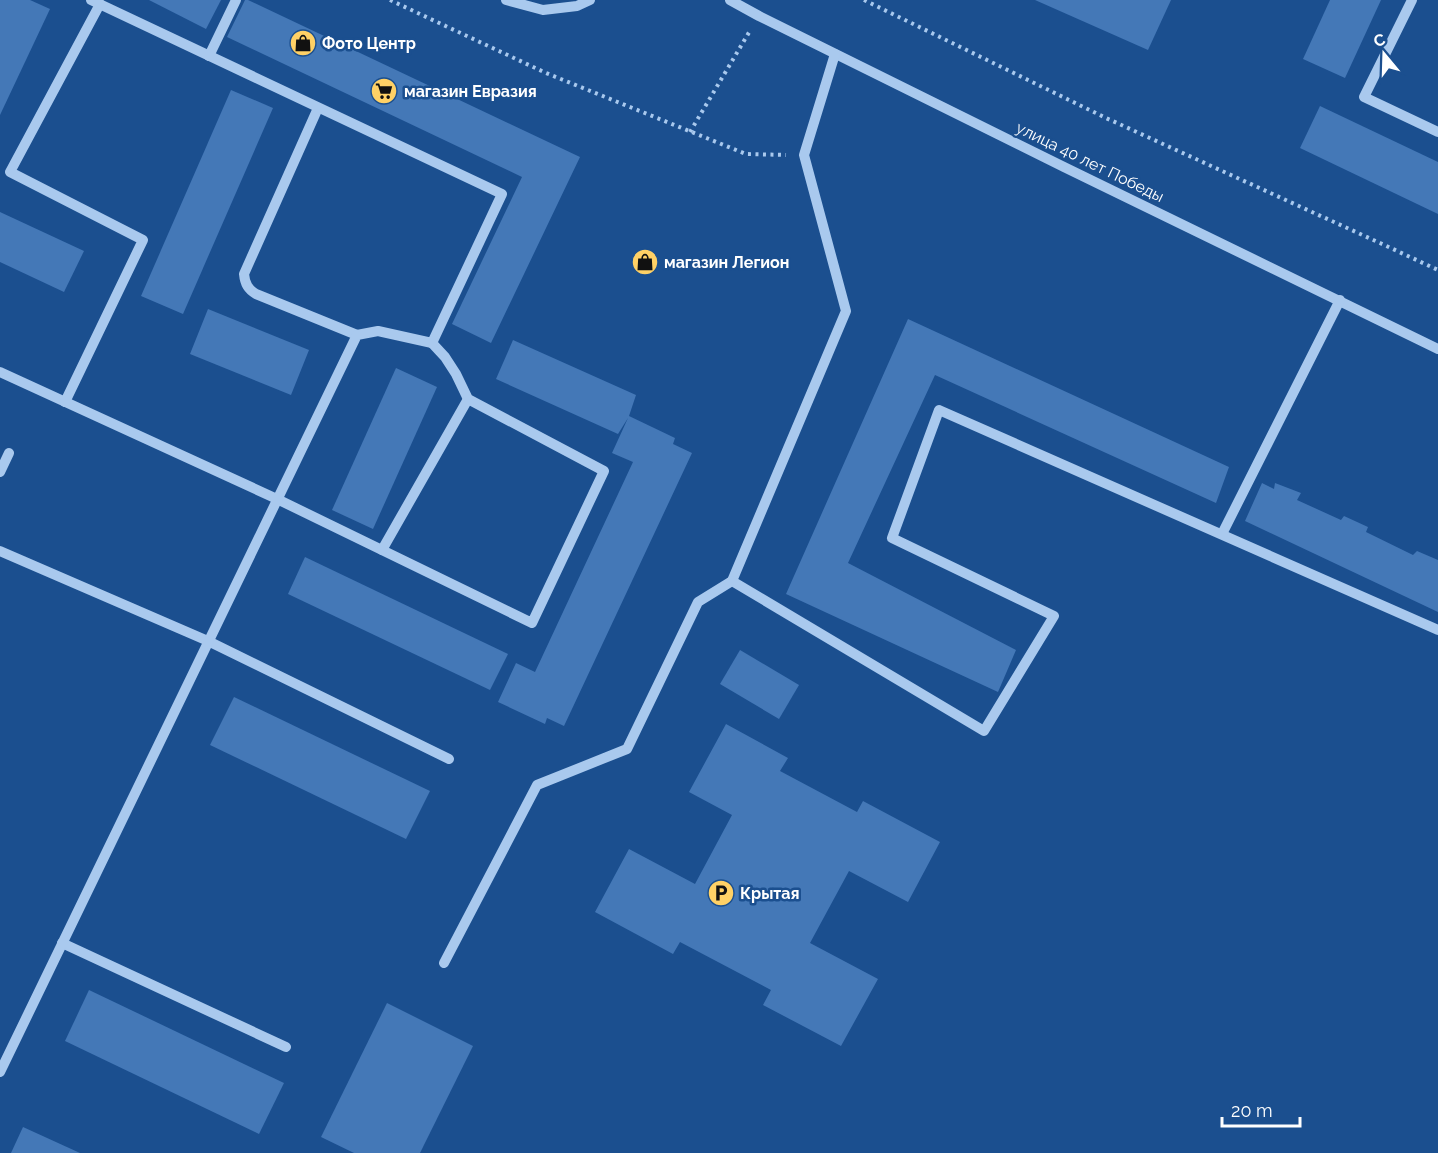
<svg xmlns="http://www.w3.org/2000/svg" width="1438" height="1153" viewBox="0 0 1438 1153" font-family="Raleway,sans-serif">
<rect width="100%" height="100%" fill="#1b4f8f"/>
<!-- building -->
<g fill="#4478b7">
<path d="M 0,0 L 30,0 L 50,9 L 0,115 Z"/>
<path d="M 149,0 L 221,0 L 206,29 Z"/>
<path d="M 245,0 L 248,0 L 580,157 L 491,343 L 452,324 L 522,177 L 227,37 Z"/>
<path d="M 1035,0 L 1171,0 L 1148,50 Z"/>
<path d="M 1330,0 L 1381,0 L 1345,78 L 1303,59 Z"/>
<path d="M 231,90 L 273,108 L 183,314 L 141,296 Z"/>
<path d="M 1320,106 L 1438,162 L 1438,214 L 1300,148 Z"/>
<path d="M 0,212 L 84,251 L 64,292 L 0,262 Z"/>
<path d="M 208,309 L 309,350 L 291,395 L 190,354 Z"/>
<path d="M 908,319 L 1229,467 L 1216,503 L 935,375 L 848,563 L 1016,650 L 998,692 L 786,594 Z"/>
<path d="M 513,340 L 636,395 L 629,416 L 675,438 L 673,444 L 692,453 L 564,726 L 547,718 L 545,724 L 498,702 L 516,663 L 535,672 L 633,462 L 612,453 L 628,418 L 618,434 L 496,379 Z"/>
<path d="M 396,368 L 437,387 L 373,529 L 332,510 Z"/>
<path d="M 1262,483 L 1274,489 L 1275,483 L 1301,493 L 1297,500 L 1341,520 L 1344,516 L 1368,527 L 1366,532 L 1413,555 L 1417,551 L 1438,560 L 1438,612 L 1245,521 Z"/>
<path d="M 305,557 L 508,654 L 490,690 L 288,594 Z"/>
<path d="M 740,650 L 799,685 L 779,719 L 720,684 Z"/>
<path d="M 234,697 L 430,791 L 406,839 L 210,745 Z"/>
<path d="M 726,724 L 788,758 L 780,771 L 857,812 L 863,801 L 940,842 L 908,902 L 849,871 L 810,943 L 878,979 L 841,1046 L 763,1005 L 771,990 L 680,942 L 673,954 L 595,912 L 629,849 L 695,884 L 732,815 L 689,792 Z"/>
<path d="M 89,990 L 284,1083 L 259,1134 L 65,1041 Z"/>
<path d="M 387,1003 L 473,1046 L 420,1153 L 354,1153 L 321,1137 Z"/>
<path d="M 23,1127 L 80,1153 L 11,1153 Z"/>
</g>
<g fill="none" stroke-linecap="round" stroke-linejoin="round">
<!-- path -->
<g stroke="#a9c9ee" stroke-width="4" stroke-dasharray="3 4.5" stroke-linecap="butt">
<path d="M 390,0 L 546,73 L 746,154 L 786,155"/>
<path d="M 864,0 L 1106,118 L 1380,243 L 1438,270"/>
<path d="M 690,132 L 751,29"/>
</g>
<!-- minor -->
<g stroke="#a9c9ee" stroke-width="10">
<path d="M 506,0 L 543,10 L 577,6 L 590,0"/>
<path d="M 730,0 L 759,16 L 1064,167 L 1438,349"/>
<path d="M 1412,0 L 1364,97 L 1438,132"/>
<path d="M 835,54 L 804,155 L 846,311 L 732,581 L 984,731 L 1054,616 L 892,538 L 939,410 L 1438,630"/>
<path d="M 209,56 L 236,0"/>
<path d="M 318,108 L 244,274 C 245,284 248,289 256,294 L 357,335"/>
<path d="M 0,372 L 277,499 L 532,623 L 604,471 L 468,399 L 456,374 L 445,357 L 432,343"/>
<path d="M 65,402 L 143,240 L 10,172 L 100,4"/>
<path d="M 0,472 L 9,453"/>
<path d="M 1222,534 L 1340,300"/>
<path d="M 382,550 L 468,399"/>
<path d="M 0,551 L 208,641 L 449,759"/>
<path d="M 62,943 L 286,1047"/>
<path d="M 444,963 L 537,785 L 627,749 L 698,602 L 732,581"/>
<path d="M 0,1072 L 357,335 L 378,331 L 432,343 L 502,194 L 91,0"/>
</g>
</g>
<!-- icons -->
<defs>
<symbol id="shop-disc" viewBox="-11 -11 22 22"><circle r="9.5" fill="#ffd166" stroke="#1b4f8f"/><path d="M-5-2.5h2.3a2.7 3.5 0 0 1 5.4 0H5L5.5 6h-11ZM-1.5-2.5h3a1.5 2.3 0 0 0-3 0Z" fill="#111"/></symbol>
<symbol id="supermarket-disc" viewBox="-11 -11 22 22"><circle r="9.5" fill="#ffd166" stroke="#1b4f8f"/><path d="M-6-5.5h2.5l.6 2H6L4.5 2H-2.5L-4.4-4H-6ZM-1.5 3.2a1.3 1.3 0 1 0 .1 0ZM3 3.2a1.3 1.3 0 1 0 .1 0Z" fill="#111"/></symbol>
<symbol id="parking-disc" viewBox="-11 -11 22 22"><circle r="9.5" fill="#ffd166" stroke="#1b4f8f"/><path d="M-3.5-5.5H1a3.5 3.5 0 0 1 0 7H-1V5.5H-3.5ZM-1-3.4V-.6H.8a1.4 1.4 0 0 0 0-2.8Z" fill="#111"/></symbol>
</defs>
<g fill-rule="evenodd">
<use href="#shop-disc" x="288" y="28" width="30" height="30"/>
<use href="#supermarket-disc" x="369" y="76" width="30" height="30"/>
<use href="#shop-disc" x="630" y="247" width="30" height="30"/>
<use href="#parking-disc" x="706" y="878" width="30" height="30"/>
</g>
<g text-anchor="middle" dominant-baseline="central" stroke-width="5" stroke-linejoin="round" paint-order="stroke">
<!-- poi labels -->
<g font-size="16" font-weight="bold" fill="#fff" stroke="#1b4f8f" text-anchor="start">
<text x="322" y="43">Фото Центр</text>
<text x="404" y="91">магазин Евразия</text>
<text x="664" y="262">магазин Легион</text>
<text x="740" y="893">Крытая</text>
</g>
<!-- street labels -->
<g font-size="16" fill="#fff" stroke="#1b4f8f">
<text transform="translate(1090 162) rotate(26)">улица 40 лет Победы</text>
</g>
</g>
<!-- north arrow -->
<g transform="translate(1384 54) rotate(341)" stroke="#1b4f8f" stroke-width="4.5" paint-order="stroke">
<path d="M0-4.5L10 22L0 15L-10 22Z" fill="#ffffff"/>
<text y="-9" font-size="16" font-weight="bold" text-anchor="middle" fill="#ffffff">С</text>
</g>
<!-- scale -->
<path d="M1222 1117v9h78v-9" fill="none" stroke="#ffffff" stroke-width="3"/>
<text x="1231" y="1117" font-size="18" fill="#ffffff" stroke="#1b4f8f" stroke-width="4.5" paint-order="stroke">20 m</text>
</svg>
